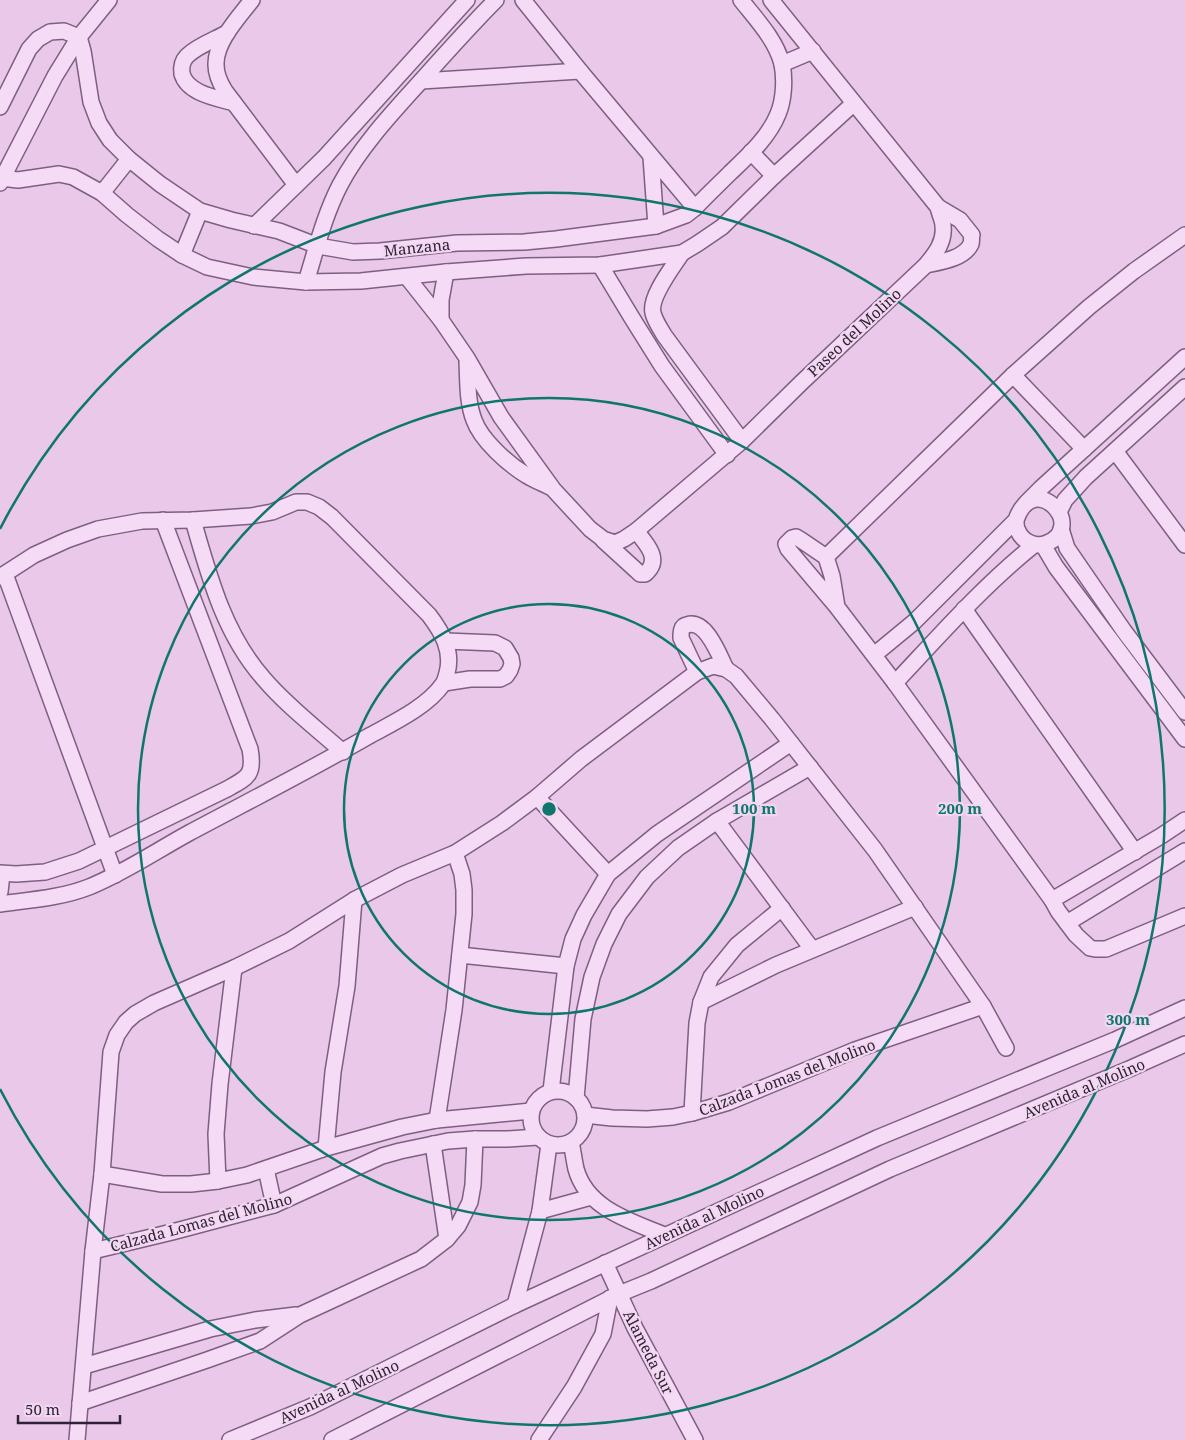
<svg xmlns="http://www.w3.org/2000/svg" width="1185" height="1440" viewBox="0 0 1185 1440" font-family="'Noto Serif',serif">
<rect width="100%" height="100%" fill="#e9c8e9"/>
<g fill="none" stroke-linecap="round" stroke-linejoin="round">
<defs>
<g id="minor">
<path d="M 252,0 C 239,17 215,42 216,65 C 216,74 220,83 225,91 L 296,185"/>
<path d="M 523,0 L 580,71 L 695,208"/>
<path d="M 227,33 C 214,40 197,46 187,56 C 182,61 181,67 182,74 C 188,94 217,98 234,103"/>
<path d="M 79,37 L 83,51 L 91,102 L 99,123 L 110,140 L 129,159 L 160,184 L 200,211 L 231,220 L 279,231 L 318,246 L 353,252 L 380,251 L 457,243 L 524,242 L 556,239 L 656,226 L 686,215 L 695,208 C 706,196 718,185 730,173 C 748,156 769,137 778,114 C 784,100 785,79 782,64 C 776,40 756,19 741,0"/>
<path d="M 782,64 L 813,51"/>
<path d="M 421,81 L 580,71"/>
<path d="M 0,107 L 29,49 L 38,39 L 50,32 L 64,31 L 79,37"/>
<path d="M 751,152 L 774,176"/>
<path d="M 651,157 L 656,226"/>
<path d="M 0,178 L 18,180 L 59,174 L 73,177 L 102,193 L 127,215 L 158,239 L 182,255 L 207,267 L 253,277 L 306,282 L 361,281 L 446,272 L 526,266 L 600,265 L 682,253 L 697,244 L 722,227 L 774,176 L 853,104"/>
<path d="M 0,183 L 55,76 L 79,37 L 109,0"/>
<path d="M 102,193 L 129,159"/>
<path d="M 254,226 L 324,158 L 467,0"/>
<path d="M 682,253 C 673,267 649,297 653,313 C 655,321 660,328 664,335 L 742,441"/>
<path d="M 182,255 L 200,211"/>
<path d="M 600,265 L 632,318 L 662,366 L 727,455"/>
<path d="M 926,265 C 940,262 964,259 971,244 C 972,241 971,238 972,235 L 960,220 L 938,207"/>
<path d="M 407,277 L 441,320 L 467,358 L 501,417 L 553,489 L 590,529 L 603,539 L 615,543 L 624,539 L 636,531 L 742,441 L 802,382 L 926,265 C 935,254 945,242 943,226 C 943,220 939,213 938,207 L 771,0"/>
<path d="M 306,282 C 316,250 324,216 340,185 C 360,147 393,112 421,81 C 446,53 470,26 496,0"/>
<path d="M 441,320 L 441,300 L 446,272"/>
<path d="M 467,362 C 468,381 467,402 474,420 C 481,440 508,464 526,475 C 534,480 542,483 550,487"/>
<path d="M 1013,375 L 1084,449"/>
<path d="M 1115,451 L 1185,545"/>
<path d="M 1027,502 L 1040,489 L 1185,357"/>
<path d="M 1059,512 L 1065,500 L 1086,477 L 1185,387"/>
<path d="M 193,520 C 209,576 224,634 264,679 C 287,706 316,728 343,752"/>
<path d="M 1061,529 L 1067,548 L 1124,631 L 1185,712"/>
<path d="M 603,540 L 637,571 L 640,574 L 645,574 C 662,560 647,544 636,531"/>
<path d="M 1043,545 L 1056,567 L 1185,739"/>
<path d="M 826,557 L 1013,375 L 1089,307 L 1134,271 L 1185,235"/>
<path d="M 5,574 L 115,875"/>
<path d="M 0,577 L 34,555 L 67,540 L 98,529 L 142,521 L 193,520 L 251,516 L 272,512 L 296,502 L 307,502 L 319,507 L 332,517 L 429,615 C 442,632 453,651 447,673 C 446,677 445,681 443,684 C 427,707 393,723 369,736 C 310,770 249,801 189,833 C 156,851 124,873 89,887 C 61,898 30,900 0,904"/>
<path d="M 837,607 L 832,576 L 826,557 L 801,540 L 796,537 L 792,538 L 786,544 L 788,549 L 837,607 L 895,683 L 1052,900 L 1058,911 L 1076,935 L 1090,948 L 1095,949 L 1106,949 L 1185,916"/>
<path d="M 964,609 L 1135,852"/>
<path d="M 874,655 L 914,622 L 1016,520 C 1034,468 1088,527 1047,543 C 1036,548 1023,542 1018,531 C 1016,528 1016,523 1016,520"/>
<path d="M 697,672 L 681,638 C 681,632 681,626 687,625 C 706,618 720,657 726,669"/>
<path d="M 444,683 L 470,679 L 500,679 L 506,676 L 510,670 L 512,664 L 511,658 L 505,648 L 495,643 L 446,641"/>
<path d="M 895,683 C 940,635 983,586 1034,545"/>
<path d="M 537,797 L 608,874"/>
<path d="M 717,821 L 812,949"/>
<path d="M 0,873 L 16,874 L 45,872 L 79,861 L 225,790 C 247,778 255,776 250,749 L 163,520"/>
<path d="M 0,892 L 2,874"/>
<path d="M 1052,900 L 1161,836 L 1185,820"/>
<path d="M 1067,923 L 1185,851"/>
<path d="M 460,955 L 566,966"/>
<path d="M 701,1002 L 776,965 L 915,907"/>
<circle cx="558" cy="1118" r="27"/>
<path d="M 551,1091 L 566,966 L 573,939 L 584,915 L 608,874 L 657,834 L 791,743"/>
<path d="M 576,1098 L 583,1019 L 592,977 L 604,944 L 619,914 L 647,877 L 678,848 L 717,821 L 810,767"/>
<path d="M 692,1113 L 697,1023 L 701,1002 L 711,977 L 737,945 L 782,908"/>
<path d="M 585,1115 L 612,1118 L 647,1119 L 673,1117 L 692,1113 L 729,1102 L 855,1050 L 983,1006"/>
<path d="M 437,1120 L 454,1010 L 464,914 L 464,890 L 462,874 L 455,853"/>
<path d="M 571,1142 C 573,1151 574,1160 576,1169 C 587,1209 631,1221 664,1235"/>
<path d="M 433,1144 L 447,1239"/>
<path d="M 326,1148 L 333,1072 L 347,986 L 354,900"/>
<path d="M 266,1169 L 274,1205"/>
<path d="M 102,1174 L 162,1184 L 191,1184 L 218,1181 L 247,1175 L 326,1148 L 402,1127 L 437,1120 L 531,1111"/>
<path d="M 218,1181 L 216,1134 L 220,1084 L 234,968"/>
<path d="M 540,1211 L 591,1197"/>
<path d="M 93,1251 L 172,1232 L 274,1205 L 382,1156 L 400,1151 L 448,1141 L 475,1139 L 507,1139 L 538,1137"/>
<path d="M 605,1263 L 635,1328 L 695,1440"/>
<path d="M 515,1305 L 540,1211 L 549,1144"/>
<path d="M 84,1366 L 210,1329 L 255,1320 L 296,1315"/>
<path d="M 80,1403 L 207,1360 L 260,1341 L 300,1315 L 421,1259 L 447,1239 L 458,1226 L 470,1202 L 473,1185 L 475,1139"/>
<path d="M 77,1440 L 93,1251 L 102,1174 L 111,1052 L 117,1035 L 126,1022 L 135,1014 L 154,1003 L 234,968 L 289,941 L 354,900 L 402,875 L 455,853 L 502,823 L 537,797 L 581,759 L 697,672 L 713,666 L 726,669 L 736,676 L 772,719 L 875,850 L 983,1006 L 1006,1048"/>
<path d="M 230,1440 L 310,1407 L 515,1305 L 877,1138 L 1115,1040 L 1185,1008"/>
<path d="M 332,1440 L 619,1294 L 651,1281 L 890,1169 L 1129,1069 L 1185,1044"/>
<path d="M 539,1440 L 574,1387 L 603,1334 L 610,1298"/>
</g>
</defs>
<!-- minor casing -->
<use href="#minor" stroke="#7e5f83" stroke-width="18"/>
<!-- minor -->
<use href="#minor" stroke="#f5dbf5" stroke-width="15"/>
</g>
<!-- distance rings -->
<g fill="none" stroke="#0f766e" stroke-width="2.5">
<circle cx="549" cy="809" r="205"/>
<circle cx="549" cy="809" r="411"/>
<path d="M0 529A616 616 0 1 1 0 1089"/>
</g>
<g text-anchor="middle" dominant-baseline="central" stroke-width="4.5" stroke-linejoin="round" paint-order="stroke">
<!-- street labels -->
<g font-size="15" fill="#312136" stroke="#f2d7f1">
<text transform="translate(417 247) rotate(-6)">Manzana</text>
<text transform="translate(854 332) rotate(-43)">Paseo del Molino</text>
<text transform="translate(787 1077) rotate(-21)">Calzada Lomas del Molino</text>
<text transform="translate(1084 1088) rotate(-23)">Avenida al Molino</text>
<text transform="translate(704 1217) rotate(-25)">Avenida al Molino</text>
<text transform="translate(201 1222) rotate(-15)">Calzada Lomas del Molino</text>
<text transform="translate(649 1352) rotate(63)">Alameda Sur</text>
<text transform="translate(339 1391) rotate(-25)">Avenida al Molino</text>
</g>
</g>
<circle cx="549" cy="809" r="8" fill="#0f766e" stroke="#f2d7f1" stroke-width="2.5"/>
<g font-size="15" text-anchor="middle" font-weight="bold" fill="#0f766e" stroke="#f2d7f1" stroke-width="4.5" stroke-linejoin="round" paint-order="stroke">
<text x="754" y="814">100 m</text>
<text x="960" y="814">200 m</text>
<text x="1128" y="1025">300 m</text>
</g>
<!-- scale -->
<path d="M18 1415v8h102v-8" fill="none" stroke="#312136" stroke-width="2.5"/>
<text x="25" y="1415" font-size="15" fill="#312136" stroke="#f2d7f1" stroke-width="4" paint-order="stroke">50 m</text>
</svg>
